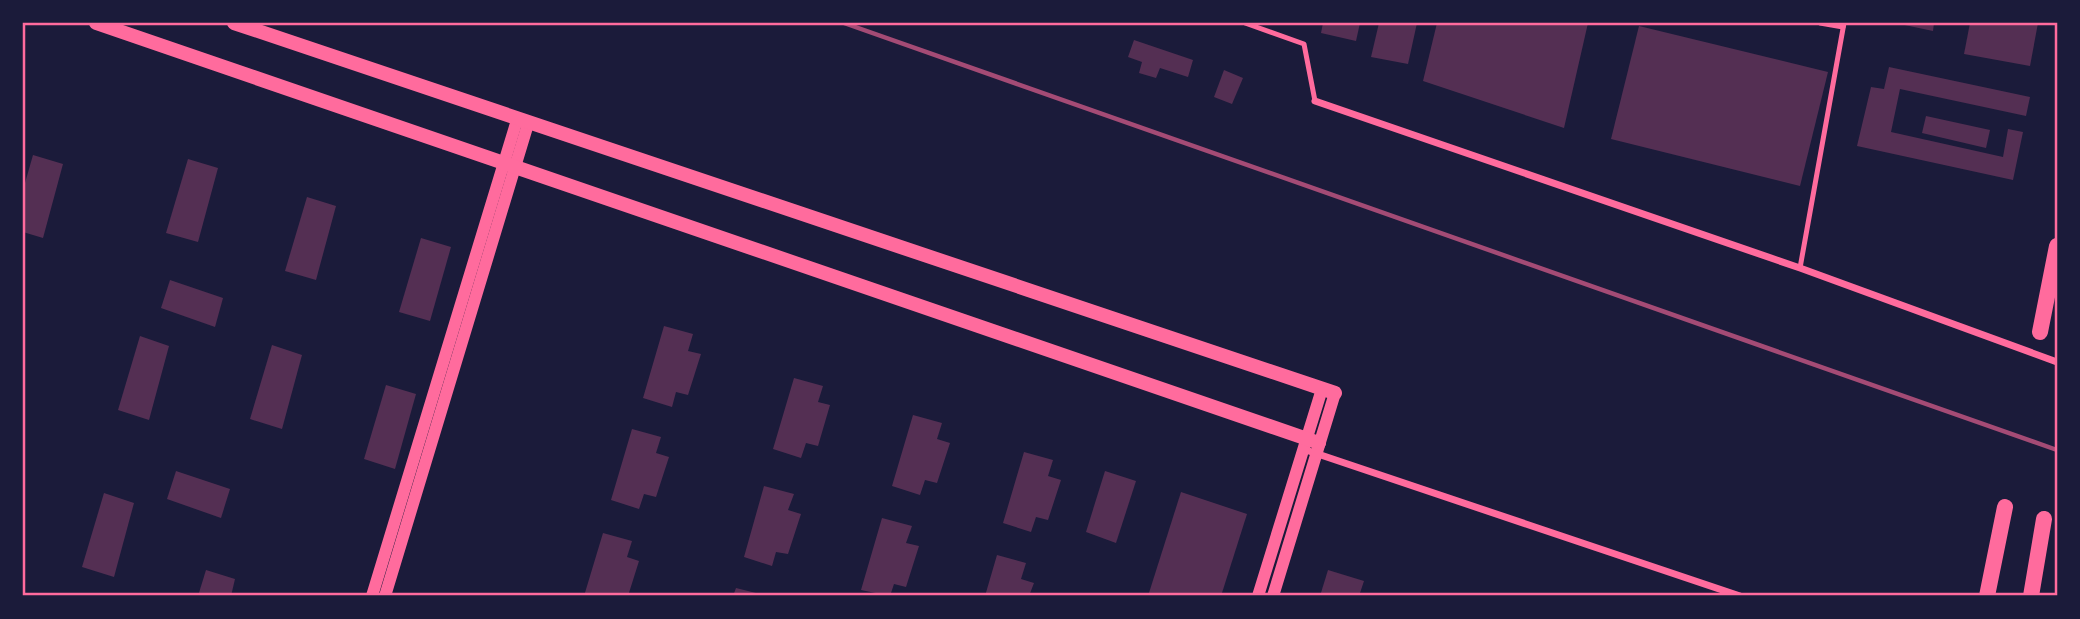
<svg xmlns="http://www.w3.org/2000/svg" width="2080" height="619" viewBox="0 0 2080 619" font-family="'IBM Plex Sans',sans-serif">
<rect width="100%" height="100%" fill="#1b1b3a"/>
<!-- building -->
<g fill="#542f53">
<path d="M 1323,23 L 1360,23 L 1356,41 L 1321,33 Z"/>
<path d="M 1379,23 L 1417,23 L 1408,64 L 1371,57 Z"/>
<path d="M 1437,23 L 1588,23 L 1564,128 L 1423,81 Z"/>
<path d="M 1895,23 L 1934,23 L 1933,31 Z"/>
<path d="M 1970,23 L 2038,23 L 2030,66 L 1964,54 Z"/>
<path d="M 1639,26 L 1828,72 L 1800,186 L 1611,139 Z"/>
<path d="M 1134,40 L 1193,60 L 1188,77 L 1160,68 L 1156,78 L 1139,73 L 1142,62 L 1128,57 Z"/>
<path d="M 1889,67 L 2030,97 L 2026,116 L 1900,89 L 1891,132 L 2003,157 L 2008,129 L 2023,132 L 2013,180 L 1857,146 L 1871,87 L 1884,89 Z"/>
<path d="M 1224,70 L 1243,78 L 1232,104 L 1214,97 Z"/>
<path d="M 1926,116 L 1990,130 L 1986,148 L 1922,133 Z"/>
<path d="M 33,155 L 63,164 L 43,238 L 23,232 L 23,190 Z"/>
<path d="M 188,159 L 218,168 L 198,242 L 166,233 Z"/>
<path d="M 307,197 L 336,206 L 316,280 L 285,271 Z"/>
<path d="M 421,238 L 451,247 L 430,321 L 399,312 Z"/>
<path d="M 170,280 L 223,298 L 215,327 L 161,308 Z"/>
<path d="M 664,326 L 693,334 L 688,351 L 701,354 L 688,395 L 676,392 L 672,407 L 643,398 Z"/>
<path d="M 140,336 L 169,346 L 149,420 L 118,410 Z"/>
<path d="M 272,345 L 302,355 L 282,429 L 250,419 Z"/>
<path d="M 794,378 L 823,386 L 818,402 L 830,405 L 818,446 L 806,443 L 801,458 L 773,449 Z"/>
<path d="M 386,385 L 416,394 L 395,469 L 364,459 Z"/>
<path d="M 913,415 L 942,423 L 937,439 L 950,443 L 937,483 L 925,480 L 920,495 L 892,486 Z"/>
<path d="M 632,429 L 661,437 L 656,453 L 669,457 L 656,497 L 644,494 L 639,509 L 611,500 Z"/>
<path d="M 1024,452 L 1053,460 L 1048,476 L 1061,480 L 1048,520 L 1036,517 L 1031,532 L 1003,523 Z"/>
<path d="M 176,471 L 230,489 L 221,518 L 167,499 Z"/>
<path d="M 1105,471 L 1136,481 L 1116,543 L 1086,532 Z"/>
<path d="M 764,486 L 794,494 L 788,510 L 801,514 L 788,554 L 776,552 L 772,566 L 744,557 Z"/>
<path d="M 1181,492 L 1247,514 L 1221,596 L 1148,596 Z"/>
<path d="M 104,493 L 134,503 L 114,577 L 82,567 Z"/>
<path d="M 882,518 L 912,526 L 906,543 L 919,546 L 906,587 L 894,584 L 890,596 L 861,590 Z"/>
<path d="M 603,533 L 632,541 L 627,557 L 639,561 L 628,596 L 584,596 Z"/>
<path d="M 997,555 L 1026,563 L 1021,579 L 1034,583 L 1029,596 L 985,596 Z"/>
<path d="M 206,570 L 235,579 L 231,596 L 198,596 Z"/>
<path d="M 1328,570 L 1364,581 L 1359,596 L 1320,596 Z"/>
<path d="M 736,588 L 764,595 L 764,596 L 733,596 Z"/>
</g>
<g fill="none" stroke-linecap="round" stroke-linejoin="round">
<!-- service -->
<g stroke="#ff6b9d" stroke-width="5">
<path d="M 1245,23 L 1304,44 L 1315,101"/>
<path d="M 1820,23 L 1843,27"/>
<path d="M 1800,268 L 1844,23"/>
</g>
<!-- minor -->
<g stroke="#ff6b9d" stroke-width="7">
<path d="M 1315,101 L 1800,268 L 2057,362"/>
<path d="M 1303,449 L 1740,596"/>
</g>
<!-- tertiary -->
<g stroke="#ff6b9d" stroke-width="12">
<path d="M 372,596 L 517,120"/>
<path d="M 385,596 L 528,124"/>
<path d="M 1258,596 L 1322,389"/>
<path d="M 1273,596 L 1335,393"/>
</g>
<!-- secondary -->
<g stroke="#ff6b9d" stroke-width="14">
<path d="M 96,23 L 1319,443"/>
<path d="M 234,23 L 1335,393"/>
</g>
<!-- primary -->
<g stroke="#ff6b9d" stroke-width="16">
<path d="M 2040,332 L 2057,246"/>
<path d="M 1987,596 L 2005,507"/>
<path d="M 2031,596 L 2044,519"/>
</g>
<!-- rail -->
<path stroke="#a44b75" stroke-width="4.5" d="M 844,23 L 2057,450"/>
</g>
<!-- border -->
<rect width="2080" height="619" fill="none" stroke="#1b1b3a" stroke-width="49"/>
<rect x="24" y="24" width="2032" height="570" fill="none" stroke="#ff6b9d" stroke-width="2.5"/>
</svg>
